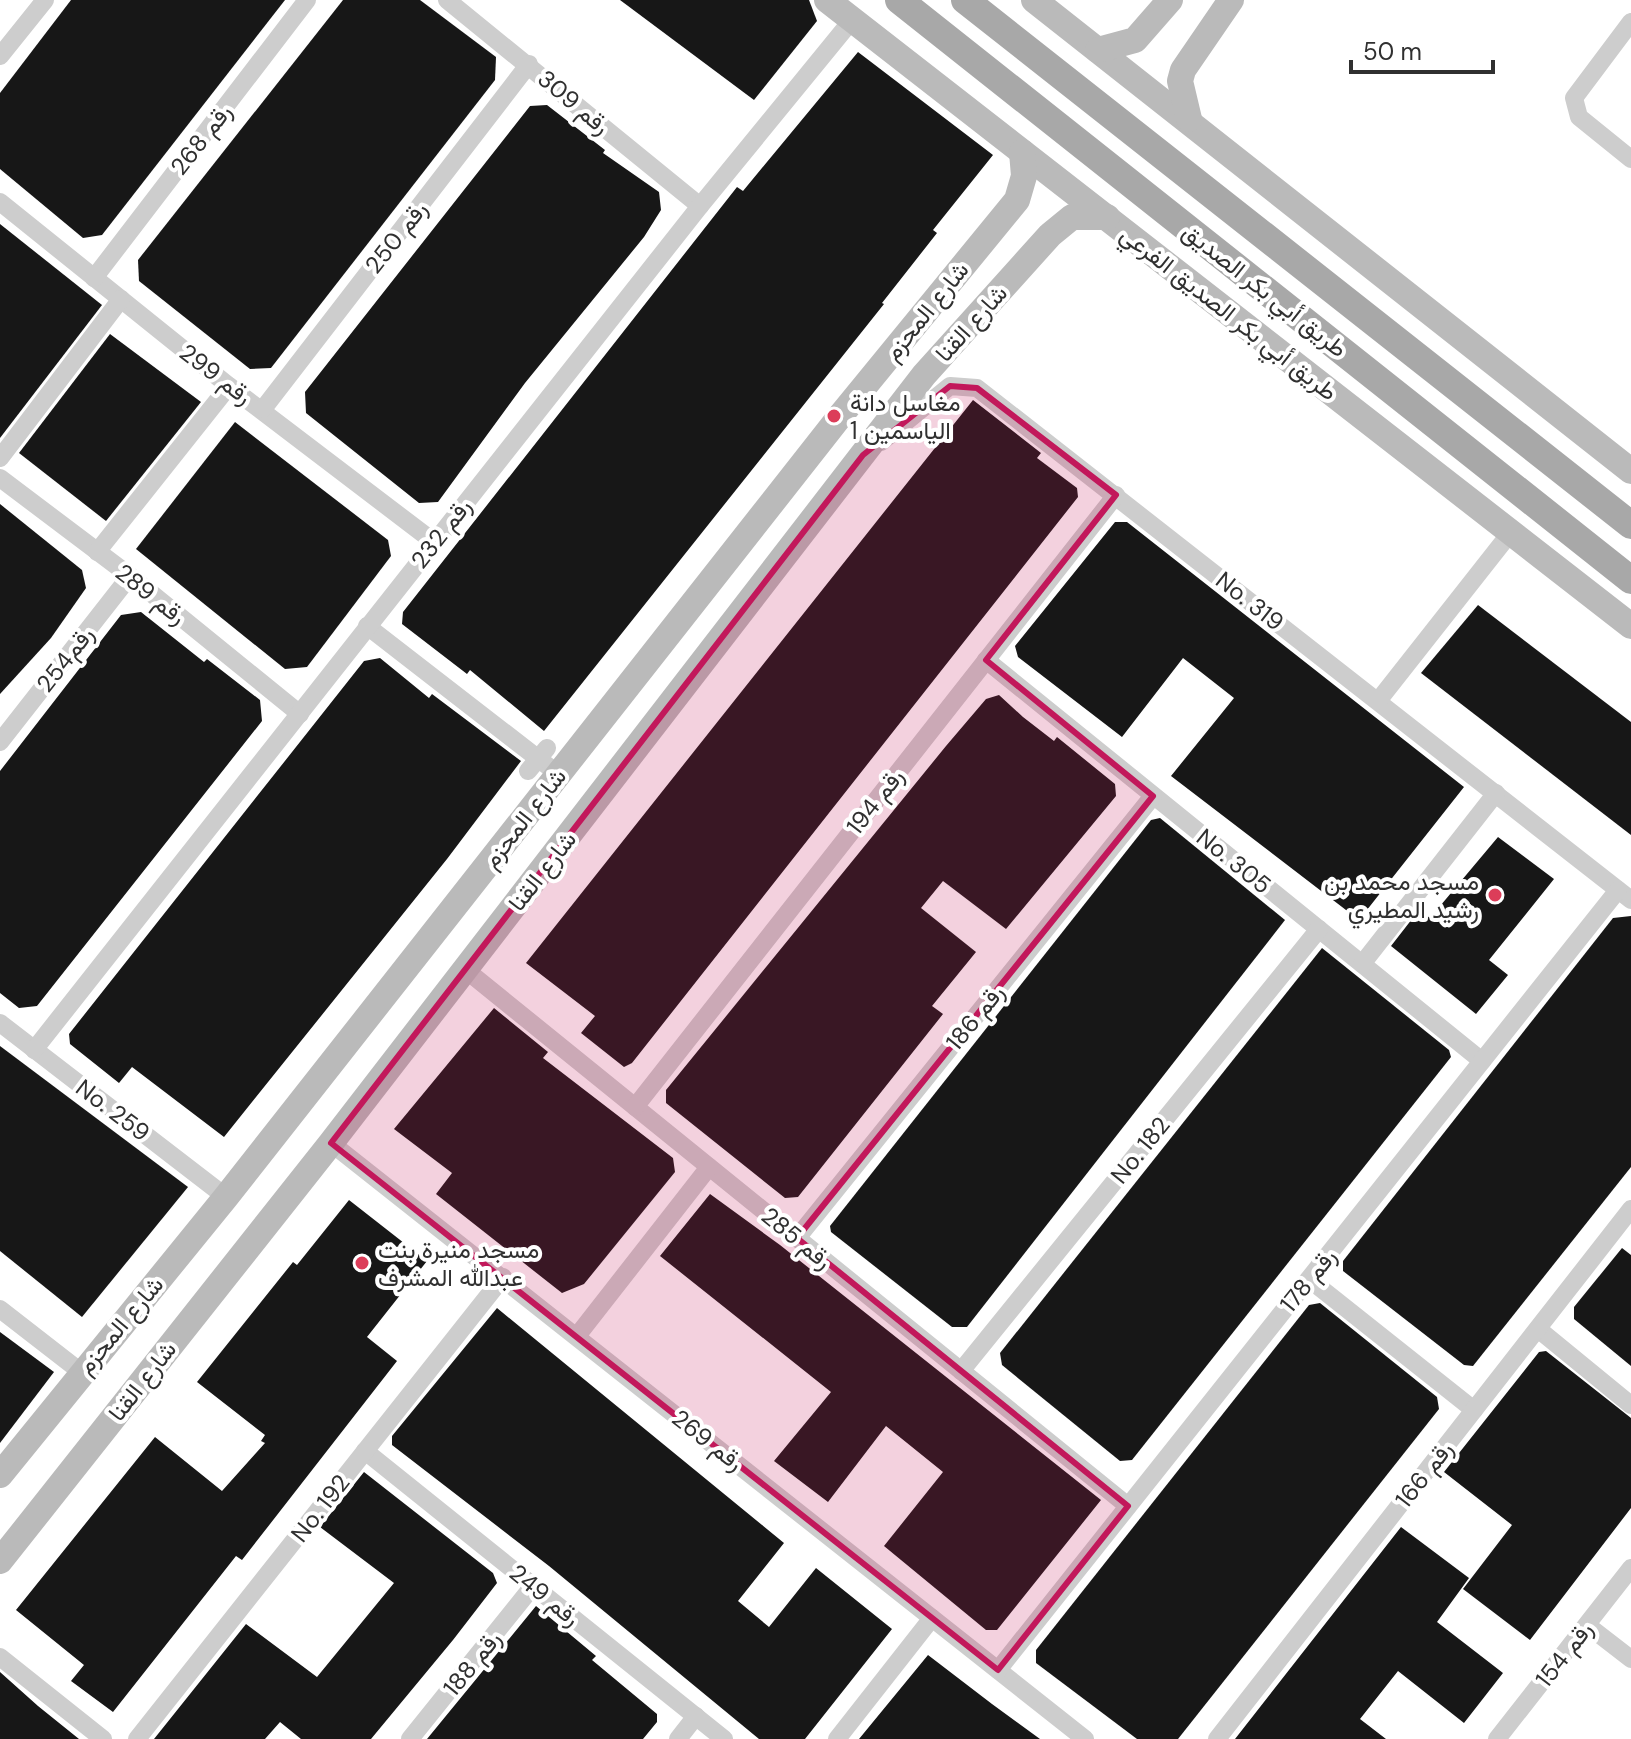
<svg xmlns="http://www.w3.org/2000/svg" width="1631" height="1739" viewBox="0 0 1631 1739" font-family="'DM Sans',Vazirmatn,sans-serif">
<rect width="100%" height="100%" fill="#fff"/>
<!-- building -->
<g fill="#171717">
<path d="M 71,0 L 285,0 L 102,235 L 83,238 L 0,169 L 0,93 Z"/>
<path d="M 343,0 L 420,0 L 496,57 L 495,80 L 271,368 L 250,369 L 139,281 L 138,260 Z"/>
<path d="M 620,0 L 809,0 L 817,21 L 754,100 Z"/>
<path d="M 858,52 L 993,155 L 933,230 L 937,233 L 882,303 L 884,304 L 544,731 L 470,670 L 467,674 L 402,624 L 403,612 L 737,187 L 743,191 Z"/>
<path d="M 547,105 L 605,150 L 603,153 L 659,192 L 661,210 L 644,237 L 525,383 L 438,502 L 419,503 L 306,413 L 305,392 L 530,106 Z"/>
<path d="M 0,224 L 102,305 L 0,438 Z"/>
<path d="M 110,334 L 201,402 L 106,521 L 19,453 Z"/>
<path d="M 973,400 L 1041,453 L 1037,458 L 1077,488 L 1078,497 L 632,1063 L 624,1067 L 581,1033 L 595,1016 L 526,963 Z"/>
<path d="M 235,422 L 388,540 L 391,556 L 307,667 L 285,669 L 136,549 Z"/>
<path d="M 0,504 L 82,570 L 86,588 L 51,638 L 0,694 Z"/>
<path d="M 1115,522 L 1127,522 L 1464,787 L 1359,920 L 1171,776 L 1234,698 L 1183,658 L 1122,737 L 1018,657 L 1015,646 Z"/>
<path d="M 1478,605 L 1631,722 L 1631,835 L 1421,673 Z"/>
<path d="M 141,612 L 204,662 L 207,659 L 260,700 L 262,721 L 37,1006 L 19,1008 L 0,993 L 0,771 L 121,615 Z"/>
<path d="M 380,658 L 429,698 L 432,694 L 521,761 L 447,859 L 224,1137 L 132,1067 L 119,1083 L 70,1044 L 69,1034 L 364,661 Z"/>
<path d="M 999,695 L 1023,717 L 1054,741 L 1057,737 L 1115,784 L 1116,796 L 1006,929 L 943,881 L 921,908 L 976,952 L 932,1006 L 943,1014 L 798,1197 L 785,1198 L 666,1103 L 666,1090 L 946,746 L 986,699 Z"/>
<path d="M 1160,818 L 1285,920 L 967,1327 L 952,1327 L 831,1232 L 830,1226 L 1151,820 Z"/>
<path d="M 1498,837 L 1554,879 L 1489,960 L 1508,975 L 1476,1014 L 1391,946 L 1419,910 L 1430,918 Z"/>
<path d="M 1631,916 L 1631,1167 L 1473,1366 L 1464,1365 L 1343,1271 L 1343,1261 L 1613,918 Z"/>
<path d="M 1322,948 L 1449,1050 L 1451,1057 L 1132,1460 L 1120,1461 L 1002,1365 L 1000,1353 Z"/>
<path d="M 494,1008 L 548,1052 L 543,1058 L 673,1158 L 675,1172 L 584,1284 L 562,1293 L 436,1194 L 452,1173 L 394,1129 Z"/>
<path d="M 0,1046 L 188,1187 L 82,1317 L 0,1251 Z"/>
<path d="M 710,1194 L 780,1245 L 1101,1500 L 997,1630 L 986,1630 L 884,1546 L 943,1472 L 886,1426 L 828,1502 L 774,1461 L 831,1392 L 660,1256 Z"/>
<path d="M 349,1200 L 427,1261 L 367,1337 L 397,1361 L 242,1560 L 236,1556 L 113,1712 L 71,1681 L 84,1665 L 16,1610 L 155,1437 L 222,1491 L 265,1443 L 261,1441 L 265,1435 L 197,1382 L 293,1262 L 297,1265 Z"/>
<path d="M 1622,1248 L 1631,1255 L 1631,1366 L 1574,1319 L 1574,1307 Z"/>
<path d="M 1320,1303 L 1437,1397 L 1439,1409 L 1178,1739 L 1137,1739 L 1036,1663 L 1036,1650 L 1309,1305 Z"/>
<path d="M 497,1308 L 784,1543 L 738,1601 L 769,1627 L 816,1568 L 892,1629 L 805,1739 L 759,1739 L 549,1566 L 392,1445 L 392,1436 Z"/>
<path d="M 0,1332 L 54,1372 L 0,1443 Z"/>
<path d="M 1546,1351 L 1631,1418 L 1631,1508 L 1530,1640 L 1463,1589 L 1512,1525 L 1444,1472 L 1539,1352 Z"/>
<path d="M 364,1472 L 493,1573 L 497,1583 L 453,1640 L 371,1739 L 301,1739 L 280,1722 L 265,1739 L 154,1739 L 246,1624 L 317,1677 L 394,1583 L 320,1527 Z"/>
<path d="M 1401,1527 L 1469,1578 L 1437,1622 L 1503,1673 L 1464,1723 L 1398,1671 L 1360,1719 L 1386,1739 L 1235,1739 Z"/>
<path d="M 536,1606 L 596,1656 L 592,1660 L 657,1714 L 657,1722 L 643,1739 L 427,1739 Z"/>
<path d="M 928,1655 L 992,1704 L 1040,1739 L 859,1739 Z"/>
<path d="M 0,1672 L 38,1706 L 79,1739 L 0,1739 Z"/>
</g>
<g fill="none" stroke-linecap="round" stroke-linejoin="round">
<!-- street -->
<g stroke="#cdcdcd" stroke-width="18">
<path d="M 447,0 L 700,206"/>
<path d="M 1631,22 L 1574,98 L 1579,117 L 1631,159"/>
<path d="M 0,56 L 45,0"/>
<path d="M 0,202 L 229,386 L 434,542"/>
<path d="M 94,278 L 307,0"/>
<path d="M 263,409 L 529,64"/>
<path d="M 881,442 L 950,386 L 977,388 L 1631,900"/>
<path d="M 0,458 L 121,299"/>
<path d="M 0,478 L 130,576 L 300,714"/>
<path d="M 97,552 L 229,386"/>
<path d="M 367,626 L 558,774"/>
<path d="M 986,660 L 1482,1061"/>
<path d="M 1378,701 L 1511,532"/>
<path d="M 0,742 L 130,576"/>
<path d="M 528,771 L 547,748"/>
<path d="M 1362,964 L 1496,793"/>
<path d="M 466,970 L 1128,1506"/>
<path d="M 0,1023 L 226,1197"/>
<path d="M 34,1050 L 700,206 L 852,20"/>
<path d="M 635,1107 L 1116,495"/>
<path d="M 331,1143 L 1085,1739"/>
<path d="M 797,1238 L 1153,796"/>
<path d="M 1309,1279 L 1474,1410"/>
<path d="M 0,1309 L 81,1372"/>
<path d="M 1538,1329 L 1631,1405"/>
<path d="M 577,1336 L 709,1167"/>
<path d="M 961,1371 L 1319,929"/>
<path d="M 365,1451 L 724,1739"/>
<path d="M 1587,1625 L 1631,1659"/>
<path d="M 0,1657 L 103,1739"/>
<path d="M 998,1670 L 1618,890"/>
<path d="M 137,1739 L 503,1277"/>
<path d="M 410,1739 L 533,1586"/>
<path d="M 678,1739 L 696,1716"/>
<path d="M 837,1739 L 932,1618"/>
<path d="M 1217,1739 L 1631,1209"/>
<path d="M 1497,1739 L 1631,1568"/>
</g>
<!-- secondary -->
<g stroke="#bababa" stroke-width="26">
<path d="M 827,0 L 1631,626"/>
<path d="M 1034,0 L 1631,471"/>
<path d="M 1098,50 L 1135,40 L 1170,0"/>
<path d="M 1189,119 L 1180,81 L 1183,70 L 1231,0"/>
<path d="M 0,1475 L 226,1197 L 841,415 L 1017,200 L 1024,176 L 1022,152"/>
<path d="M 0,1561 L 331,1143 L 924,375 L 1050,235 L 1072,217 L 1107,217"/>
</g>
<!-- primary -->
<g stroke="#a8a8a8" stroke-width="28">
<path d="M 899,0 L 1631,580"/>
<path d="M 965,0 L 1631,525"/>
</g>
</g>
<!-- marked area -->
<path fill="#c2185b" fill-opacity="0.2" stroke="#c2185b" stroke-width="6" stroke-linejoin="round" d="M 950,386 L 977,388 L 1116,495 L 986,660 L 1153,796 L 797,1238 L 1128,1506 L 998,1670 L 331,1143 L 863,455 Z"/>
<!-- markers -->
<g fill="#dc3d59" stroke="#fff" stroke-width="3">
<circle cx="834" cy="416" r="8"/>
<circle cx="1495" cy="895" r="8"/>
<circle cx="362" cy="1263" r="8"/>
</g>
<g text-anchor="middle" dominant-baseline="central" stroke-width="8" stroke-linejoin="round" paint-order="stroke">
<!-- street labels -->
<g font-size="24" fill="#303030" stroke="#fff">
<text transform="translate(574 102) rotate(40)">رقم 309</text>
<text transform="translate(201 139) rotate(-52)">رقم 268</text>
<text transform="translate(396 237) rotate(-52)">رقم 250</text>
<text transform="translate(1265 290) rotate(38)">طريق أبي بكر الصديق</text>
<text transform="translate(926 311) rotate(-51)">شارع المحزم</text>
<text transform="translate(1229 313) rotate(38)">طريق أبي بكر الصديق الفرعي</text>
<text transform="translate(971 323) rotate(-48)">شارع القنا</text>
<text transform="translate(216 374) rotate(37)">رقم 299</text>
<text transform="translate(441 533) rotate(-52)">رقم 232</text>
<text transform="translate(151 594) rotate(38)">رقم 289</text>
<text transform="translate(1250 601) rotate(38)">No. 319</text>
<text transform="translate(65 659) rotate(-52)">رقم254</text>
<text transform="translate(875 801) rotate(-52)">رقم 194</text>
<text transform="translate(524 818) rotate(-52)">شارع المحزم</text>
<text transform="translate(1234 861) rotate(39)">No. 305</text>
<text transform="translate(542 871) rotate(-52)">شارع القنا</text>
<text transform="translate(975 1017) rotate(-51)">رقم 186</text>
<text transform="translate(113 1110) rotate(37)">No. 259</text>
<text transform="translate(1140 1150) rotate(-51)">No. 182</text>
<text transform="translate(797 1238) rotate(39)">رقم 285</text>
<text transform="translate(1308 1280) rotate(-51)">رقم 178</text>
<text transform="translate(120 1325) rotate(-50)">شارع المحزم</text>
<text transform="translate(142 1381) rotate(-52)">شارع القنا</text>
<text transform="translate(708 1440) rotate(38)">رقم 269</text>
<text transform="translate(1424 1474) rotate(-52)">رقم 166</text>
<text transform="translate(320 1508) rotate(-52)">No. 192</text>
<text transform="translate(545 1595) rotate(39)">رقم 249</text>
<text transform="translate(1564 1654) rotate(-52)">رقم 154</text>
<text transform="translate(472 1663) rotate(-51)">رقم 188</text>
</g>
<!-- poi labels -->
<g font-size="24" fill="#303030" stroke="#fff" text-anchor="start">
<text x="850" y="402">مغاسل دانة<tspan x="850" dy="28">الياسمين 1</tspan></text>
<text x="1479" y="881" text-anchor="end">مسجد محمد بن<tspan x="1479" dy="28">رشيد المطيري</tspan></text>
<text x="378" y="1249">مسجد منيرة بنت<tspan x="378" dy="28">عبدالله المشرف</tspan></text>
</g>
</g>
<!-- scale -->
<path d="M1351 60v12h142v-12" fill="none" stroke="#303030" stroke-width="4"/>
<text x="1363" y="60" font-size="24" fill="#303030" stroke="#ffffff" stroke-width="6" paint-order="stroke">50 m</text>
</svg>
